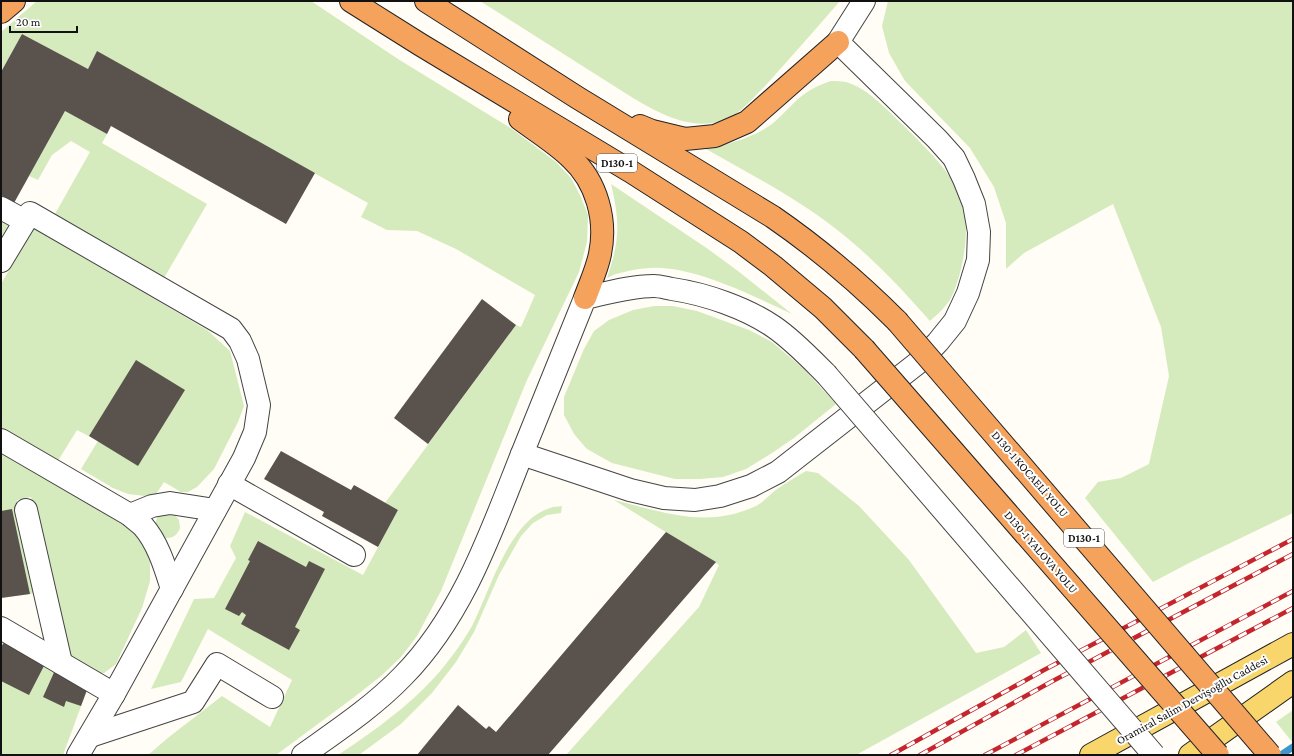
<svg xmlns="http://www.w3.org/2000/svg" width="1294" height="756" viewBox="0 0 1294 756" font-family="'Crimson Pro',serif">
<rect width="100%" height="100%" fill="#fffdf5"/>
<!-- green -->
<g fill="#d5ebbd">
<path d="M 37,1 L 311,1 L 398,59 L 512,129 L 556,162 L 571,178 L 580,195 L 588,215 L 587,242 L 579,272 L 527,380 L 441,591 L 417,636 L 401,657 L 381,676 L 353,698 L 276,755 L 148,755 L 169,737 L 222,696 L 270,727 L 292,680 L 208,629 L 181,682 L 151,689 L 194,599 L 214,598 L 236,558 L 230,546 L 245,512 L 363,575 L 398,510 L 385,503 L 516,325 L 521,327 L 535,295 L 456,249 L 417,231 L 387,230 L 361,217 L 368,203 L 97,52 L 88,69 L 22,34 L 1,72 L 1,32 Z"/>
<path d="M 480,1 L 840,1 C 816,29 791,57 766,85 C 758,93 742,111 733,116 C 727,119 719,122 713,123 C 683,127 657,112 633,98 Z"/>
<path d="M 888,1 L 1293,1 L 1293,513 L 1191,562 L 1153,582 L 1085,498 L 1098,482 L 1121,478 L 1149,464 L 1169,376 L 1161,327 L 1113,204 L 1024,253 L 1006,269 L 1006,223 L 994,187 L 970,148 L 905,81 L 889,53 L 882,26 Z"/>
<path d="M 831,81 C 835,81 841,81 846,82 C 869,89 887,110 904,126 C 920,142 937,158 950,177 C 953,181 957,185 959,190 C 972,219 965,267 952,296 C 947,306 938,314 930,321 C 901,288 871,256 836,229 C 796,198 750,174 706,149 C 729,144 753,138 772,124 C 786,113 797,96 814,88 C 819,85 825,83 831,81 Z"/>
<path d="M 65,111 L 107,134 L 102,143 L 207,204 L 164,278 L 55,214 L 90,152 L 71,141 L 52,155 L 38,180 L 29,176 Z"/>
<path d="M 611,184 L 708,249 L 738,271 L 792,314 C 756,297 701,270 662,268 C 650,267 639,269 628,271 C 620,273 614,274 607,278 C 620,240 620,222 611,184 Z"/>
<path d="M 1,221 L 9,224 L 1,237 Z"/>
<path d="M 34,228 L 207,330 L 230,351 L 244,406 L 238,422 L 214,469 L 197,487 L 188,492 L 181,492 L 164,482 L 154,497 L 128,494 L 113,488 L 81,469 L 98,441 L 77,430 L 56,464 L 1,431 L 1,284 Z"/>
<path d="M 654,306 L 673,306 L 697,311 L 749,330 L 772,342 L 804,369 L 836,404 L 794,438 L 769,455 L 746,469 L 723,477 L 700,479 L 675,479 L 612,463 L 587,449 L 574,434 L 564,415 L 564,397 L 584,349 L 594,331 L 609,320 L 633,310 Z"/>
<path d="M 1,450 L 130,528 L 143,539 L 150,552 L 150,581 L 142,608 L 116,664 L 104,673 L 95,675 L 70,659 L 31,497 L 17,500 L 37,593 L 1,598 Z"/>
<path d="M 806,471 L 818,473 L 859,506 L 909,560 L 976,653 L 1004,647 L 1026,630 L 1041,653 L 856,755 L 566,755 L 699,607 L 719,565 L 614,500 C 662,512 707,529 756,506 C 764,502 770,494 777,489 C 786,483 796,477 806,471 Z"/>
<path d="M 562,506 L 561,513 L 547,515 L 533,523 L 521,536 L 499,575 L 474,632 L 456,662 L 432,693 L 401,724 L 359,755 L 338,755 C 380,727 422,697 452,656 C 459,647 466,636 472,626 C 490,591 509,520 550,508 C 554,506 558,507 562,506 Z"/>
<path d="M 161,514 L 174,514 L 179,520 L 180,528 C 177,536 172,539 163,538 L 155,524 L 158,516 Z"/>
<path d="M 1,639 L 87,690 L 63,755 L 1,755 Z"/>
<path d="M 1293,710 L 1293,743 L 1276,722 Z"/>
</g>
<g fill="none" stroke-linecap="round" stroke-linejoin="round">
<!-- stream -->
<path stroke="#3f96cf" stroke-width="7" d="M 1281,755 L 1293,747"/>
</g>
<!-- building -->
<g fill="#5a524d">
<path d="M 22,34 L 88,69 L 97,51 L 315,173 L 286,224 L 111,126 L 107,134 L 65,111 L 14,203 L 1,195 L 1,72 Z"/>
<path d="M 482,299 L 516,325 L 428,444 L 394,418 Z"/>
<path d="M 136,360 L 185,390 L 138,466 L 89,436 Z"/>
<path d="M 281,451 L 351,490 L 354,485 L 398,510 L 378,547 L 322,516 L 324,512 L 264,479 Z"/>
<path d="M 12,509 L 30,594 L 1,598 L 1,511 Z"/>
<path d="M 666,532 L 716,562 L 548,755 L 417,755 L 458,705 L 486,729 L 489,726 L 496,732 Z"/>
<path d="M 258,541 L 306,567 L 309,561 L 325,569 L 295,627 L 300,630 L 289,650 L 241,624 L 246,615 L 242,612 L 239,616 L 225,609 L 250,561 L 248,560 Z"/>
<path d="M 5,641 L 46,662 L 29,695 L 1,681 L 1,647 Z"/>
<path d="M 56,668 L 87,690 L 81,706 L 66,701 L 64,707 L 43,697 Z"/>
</g>
<g fill="none" stroke-linecap="round" stroke-linejoin="round">
<defs>
<g id="minor">
<path d="M 1,208 L 25,221"/>
<path d="M 1,261 L 30,213 L 231,329 L 240,341 L 248,359 L 259,405 L 255,432 L 244,458 L 114,694 L 78,755"/>
<path d="M 826,374 C 810,358 793,340 774,327 C 746,308 706,294 672,289 C 666,288 660,286 654,286 C 631,286 607,293 585,298 L 522,454 L 630,490 L 664,498 L 695,500 L 720,496 L 751,486 L 778,472 L 919,362 L 938,342 L 955,321 L 968,293 L 978,260 L 979,232 L 974,204 L 964,179 L 954,158 L 937,139 L 838,42 L 864,1"/>
<path d="M 1,440 L 130,515 C 134,519 139,522 143,526 C 158,543 165,567 172,589"/>
<path d="M 229,484 L 354,555"/>
<path d="M 26,510 L 61,663"/>
<path d="M 130,515 L 152,506 L 170,503 L 215,510"/>
<path d="M 1,628 L 114,694"/>
<path d="M 90,736 L 193,702 L 217,664 L 272,697"/>
<path d="M 303,755 C 338,730 373,707 403,676 C 463,615 491,532 522,454"/>
</g>
<g id="major">
<path d="M 1091,755 L 1293,644"/>
<path d="M 1190,755 L 1293,682"/>
</g>
<g id="highway">
<path d="M 351,1 L 421,45 L 630,171 L 741,242 L 773,266 L 823,308 L 864,349"/>
<path d="M 426,1 L 578,98 L 773,217 C 818,248 859,283 897,321"/>
<path d="M 1,12 L 14,1"/>
<path d="M 520,119 C 536,131 557,144 571,158 C 597,182 607,220 600,254 C 597,269 590,284 585,298"/>
<path d="M 640,126 L 652,131 L 685,139 L 715,136 L 747,122 L 838,42"/>
</g>
</defs>
<!-- minor casing -->
<use href="#minor" stroke="#444" stroke-width="24"/>
<!-- major casing -->
<use href="#major" stroke="#222" stroke-width="24"/>
<!-- highway casing -->
<use href="#highway" stroke="#222" stroke-width="24"/>
<!-- minor -->
<use href="#minor" stroke="#fff" stroke-width="22"/>
<!-- major -->
<use href="#major" stroke="#f9d66b" stroke-width="22"/>
<!-- highway -->
<use href="#highway" stroke="#f5a25d" stroke-width="22"/>
<defs>
<g id="rail">
<path d="M 891,755 L 1044,670 L 1293,539"/>
<path d="M 920,755 L 1049,683 L 1293,554"/>
<path d="M 985,755 L 1293,591"/>
<path d="M 1016,755 L 1293,608"/>
</g>
</defs>
<!-- rail casing -->
<use href="#rail" stroke="#c4262e" stroke-width="4.5"/>
<!-- rail -->
<use href="#rail" stroke="#fff" stroke-width="3" stroke-dasharray="9" stroke-linecap="butt"/>
<defs>
<path id="minor-bridge" d="M 826,374 L 1154,755"/>
<g id="highway-bridge">
<path d="M 897,321 L 1270,755"/>
<path d="M 864,349 L 1218,755"/>
</g>
</defs>
<!-- minor-bridge casing -->
<use href="#minor-bridge" stroke="#444" stroke-width="24" stroke-linecap="butt"/>
<!-- highway-bridge casing -->
<use href="#highway-bridge" stroke="#222" stroke-width="24" stroke-linecap="butt"/>
<!-- minor-bridge -->
<use href="#minor-bridge" stroke="#fff" stroke-width="22"/>
<!-- highway-bridge -->
<use href="#highway-bridge" stroke="#f5a25d" stroke-width="22"/>
</g>
<g text-anchor="middle" dominant-baseline="central" stroke-width="4" stroke-linejoin="round" paint-order="stroke">
<!-- shield labels -->
<g fill="#fff" stroke="#585858" stroke-width="1">
<rect x="597" y="154" width="40" height="18" rx="3"/>
<rect x="1064" y="529" width="40" height="18" rx="3"/>
</g>
<g font-size="11" font-weight="bold" fill="#111">
<text x="617" y="163">D130-1</text>
<text x="1084" y="538">D130-1</text>
</g>
<!-- street labels -->
<g font-size="12" fill="#111" stroke="#fff">
<text transform="translate(1030 474) rotate(49)">D130-1 KOCAELİ YOLU</text>
<text transform="translate(1041 552) rotate(49)">D130-1 YALOVA YOLU</text>
<text transform="translate(1192 700) rotate(-29)">Oramiral Salim Dervişoğllu Caddesi</text>
</g>
</g>
<!-- border -->
<rect width="1294" height="756" fill="none" stroke="#111111" stroke-width="4"/>
<!-- scale -->
<path d="M10 26v6h67v-6" fill="none" stroke="#111111" stroke-width="2"/>
<text x="16" y="26" font-size="12" fill="#111111" stroke="#ffffff" stroke-width="3" paint-order="stroke">20 m</text>
</svg>
